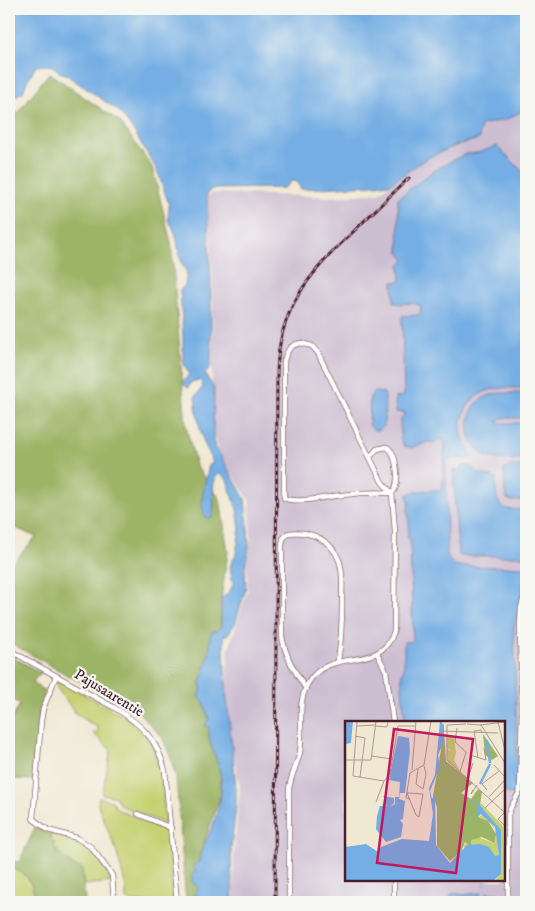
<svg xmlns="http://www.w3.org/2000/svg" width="535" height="911" viewBox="0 0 535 911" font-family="'IM FELL DW Pica',serif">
<rect width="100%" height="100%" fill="#f6f6f2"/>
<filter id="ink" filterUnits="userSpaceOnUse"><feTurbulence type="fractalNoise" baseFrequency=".02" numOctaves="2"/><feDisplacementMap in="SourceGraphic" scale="10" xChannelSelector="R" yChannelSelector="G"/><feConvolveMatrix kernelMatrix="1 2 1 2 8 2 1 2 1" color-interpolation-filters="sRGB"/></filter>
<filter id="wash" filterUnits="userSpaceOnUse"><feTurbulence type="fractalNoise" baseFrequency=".0096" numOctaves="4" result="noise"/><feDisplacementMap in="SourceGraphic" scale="20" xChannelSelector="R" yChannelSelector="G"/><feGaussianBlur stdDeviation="1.12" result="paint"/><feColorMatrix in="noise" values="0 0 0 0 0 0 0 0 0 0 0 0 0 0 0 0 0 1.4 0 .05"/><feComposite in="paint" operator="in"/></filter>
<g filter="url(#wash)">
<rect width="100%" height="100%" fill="#f0e8d2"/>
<!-- industrial -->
<path fill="#cebed2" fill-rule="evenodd" d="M 526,109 L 526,902 L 233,902 L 234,855 L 240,786 L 230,737 L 226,686 L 229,648 L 248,589 L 247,567 L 251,538 L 250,501 L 223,460 L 215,440 L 212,414 L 213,281 L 208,197 L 212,193 L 332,197 L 379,193 L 425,159 L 455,146 L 479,139 L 481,134 L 481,125 L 486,123 L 496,123 ZM 346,722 L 504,722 L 504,880 L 346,880 Z"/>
<!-- green -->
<g fill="#c5d273" stroke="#88784f">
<path d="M 59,680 L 130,720 L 146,737 L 153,747 L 161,771 L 165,824 L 122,806 L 119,804 L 116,797 L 102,794 L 111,750 L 93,733 L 98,732 L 97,727 L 76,714 L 57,688 L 57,681 Z"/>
<path d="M 99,797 L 113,802 L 115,806 L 119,810 L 153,826 L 167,830 L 173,902 L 135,902 L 135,901 L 126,900 L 126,887 L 116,850 L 98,805 Z"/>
<path d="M 51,834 C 59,836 71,836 79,840 C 88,845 109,871 111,882 L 84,885 L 82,868 L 76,868 L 55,849 L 54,841 L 50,838 Z"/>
<path d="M 9,868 C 29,871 32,885 37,902 L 9,902 Z"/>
</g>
<!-- forest -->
<g fill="#9cb465" stroke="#736a48">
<path d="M 49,73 L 120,122 L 152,167 L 171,242 L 186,427 L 196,466 L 220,499 L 228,552 L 221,599 L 221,627 L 216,631 L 213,631 L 210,636 L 210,650 L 201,684 L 201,693 L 209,719 L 210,743 L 217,759 L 221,775 L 221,794 L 200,854 L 199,863 L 195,868 L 198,887 L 196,897 L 198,902 L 186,902 L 176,777 L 170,756 L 162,737 L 140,714 L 115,698 L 71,677 L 9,642 L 9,567 L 36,537 L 9,525 L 9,124 Z"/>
<path d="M 9,655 L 41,673 L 34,680 L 34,684 L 45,691 C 35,719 36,751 34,780 L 9,779 L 10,723 L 20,704 L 9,698 Z"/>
<path d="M 36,826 L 51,834 L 50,838 C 55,842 52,844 55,849 C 59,857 74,868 82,868 L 85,902 L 37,902 C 32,885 29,871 9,868 L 9,859 L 18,862 L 21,861 L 22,856 Z"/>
</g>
<!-- water -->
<g fill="#74aee4" stroke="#5f6688">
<path d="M 9,9 L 526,9 L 526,109 L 505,120 L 481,125 L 479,139 L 455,146 L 425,159 L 390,184 L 301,189 L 296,181 L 292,181 L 284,188 L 211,189 L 207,194 L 211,282 L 211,366 L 205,374 L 214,388 L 213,442 L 245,499 L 248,526 L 249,547 L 245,568 L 246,588 L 235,624 L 228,634 L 224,636 C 224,664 226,692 229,720 C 231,744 235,768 236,792 C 237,814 231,835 231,857 C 231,872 233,887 232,902 L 198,902 L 195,893 L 198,887 L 192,882 L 192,874 L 196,872 L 193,865 L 199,862 L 200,854 C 211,830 226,799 220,772 C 217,757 207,742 209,727 L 205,726 L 209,719 L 203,700 L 198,697 L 202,690 L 201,684 L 210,650 L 210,636 L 213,631 L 216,631 L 221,627 L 221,599 L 229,592 L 233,585 L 230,566 L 236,554 L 240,528 L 237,509 L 227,480 L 222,475 L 218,473 C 208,490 218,500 212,517 L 207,519 C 197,505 206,481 209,465 L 213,463 C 211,456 208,451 205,445 C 199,430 197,413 195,397 L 203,387 L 200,380 L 191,382 L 188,388 L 184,385 L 184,381 L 189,374 L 183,362 L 183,337 L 180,290 L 185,285 L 187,272 C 174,257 182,236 168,220 L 169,205 L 157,170 L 135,133 L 119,111 L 65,74 L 59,72 C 53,63 46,65 36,66 L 27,81 L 23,92 L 9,99 Z"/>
<path d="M 497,146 L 526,175 L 526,388 C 504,388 481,385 467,407 C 464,413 461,421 461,429 C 462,440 469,448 472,457 L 470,459 L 452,458 L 446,461 L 447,553 C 448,560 452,565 459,566 L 525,567 L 524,580 L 514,628 L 518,784 L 516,791 L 511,794 L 504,792 L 504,722 L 405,722 L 402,688 L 402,674 L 404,667 L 404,642 L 411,642 L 413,640 L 410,539 L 407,537 C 409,531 410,516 407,511 L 410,503 L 407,495 L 413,492 L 442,489 L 445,445 L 444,440 L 440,439 L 435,443 L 428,442 L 412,448 L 404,446 L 401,440 L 400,420 L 405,413 L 396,412 L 395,398 L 404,396 L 402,316 L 420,315 L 421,306 C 412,301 403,305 394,303 L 393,282 L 401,281 L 400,265 L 405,260 L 399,252 L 398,198 L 432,172 L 453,160 L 466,154 L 477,153 Z"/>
<path d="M 374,392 L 384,393 L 385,397 L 384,425 L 380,430 L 374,430 L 369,425 L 370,397 Z"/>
<path d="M 500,393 L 526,393 L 526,418 L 501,418 L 498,420 L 498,422 L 501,423 L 526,423 L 526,459 C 514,459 499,461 488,457 C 465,448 462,412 482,399 C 488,395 493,394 500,393 Z"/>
<path d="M 462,466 L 471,466 L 478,473 L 496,478 C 496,489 494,506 508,509 C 513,510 519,509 524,510 L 522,513 L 526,517 L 526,556 L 461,556 L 458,554 L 453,470 L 461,470 Z"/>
<path d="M 510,466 L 526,466 L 526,500 L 512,501 L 507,499 L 505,492 L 504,469 Z"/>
<path d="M 455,893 L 463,895 L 480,893 L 483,897 L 486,896 L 487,893 L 498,894 L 498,902 L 454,902 L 450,895 Z"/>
</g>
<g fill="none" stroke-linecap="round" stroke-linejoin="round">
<!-- stream -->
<g stroke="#74aee4" stroke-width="1">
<path d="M 485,880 L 485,885"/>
<path d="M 486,890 L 487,893"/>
</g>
</g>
</g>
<g filter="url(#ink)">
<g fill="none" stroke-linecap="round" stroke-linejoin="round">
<defs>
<g id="street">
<path d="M 301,343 L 312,346 L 318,353 L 382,482 L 392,493 C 376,492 358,493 342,495 C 327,497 297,504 284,498 L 284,361 C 287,350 290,345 301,343 Z"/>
<path d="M 9,650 L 115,708 C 142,725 157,739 165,770 L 177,902"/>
<path d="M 377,653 L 386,671 L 393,722"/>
<path d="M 56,676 L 43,709 L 41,721 L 33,819 L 48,830 L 77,838 L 91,847 L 112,875 L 114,902"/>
<path d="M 306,689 C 295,672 285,656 282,636 L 282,546 L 283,539 L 288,533 C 309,530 331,539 339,560 C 344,573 342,590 342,603 C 342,623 341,642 338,661"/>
<path d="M 138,814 L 171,828"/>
<path d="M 394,880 L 394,902"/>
<path d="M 289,902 L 289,789 C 291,775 297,765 300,752 C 304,728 295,702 310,680 C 332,647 382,673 394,631 L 395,531 L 392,493 C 401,485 397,453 387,447 L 377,449 L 370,457"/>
<path d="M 508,902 L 508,815 L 511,807 L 520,791 L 522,710 L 520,627 L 521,608 L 526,591"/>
</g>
</defs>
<!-- street casing -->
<use href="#street" stroke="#846565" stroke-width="6"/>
<!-- street -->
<use href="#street" stroke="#fff" stroke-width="4.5"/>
<defs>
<path id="rail" d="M 275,902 L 277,374 C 278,308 309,274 354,231 C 372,213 391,195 409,178"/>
</defs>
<!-- rail casing -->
<use href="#rail" stroke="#4a1f2b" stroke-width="3"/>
<!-- rail -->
<use href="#rail" stroke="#f6f6f2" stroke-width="1" stroke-dasharray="4" stroke-linecap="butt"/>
</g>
</g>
<g text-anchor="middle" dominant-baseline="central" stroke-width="4.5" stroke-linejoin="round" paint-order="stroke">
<!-- street labels -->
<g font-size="15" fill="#4a1f2b" stroke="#f6f6f2">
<text transform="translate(109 693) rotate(31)">Pajusaarentie</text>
</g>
</g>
<!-- overview -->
<g transform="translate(345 721)">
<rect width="160" height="160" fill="#f0e8d2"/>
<path d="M 103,15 L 109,15 L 111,32 L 109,39 L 115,50 L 103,41 L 102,28 L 108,31 L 102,27 ZM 136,82 L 158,105 L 160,160 L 150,160 L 156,153 L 154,107 L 136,85 L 151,109 L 154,134 L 151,136 L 118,126 L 122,120 L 126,124 L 126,119 L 133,116 L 148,122 L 151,109 L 143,100 L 134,96 L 137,94 L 134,83 Z" fill="#c5d273"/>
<path d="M 99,11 L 101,40 L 128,62 L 116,72 L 126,78 L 133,68 L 137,71 L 133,96 L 143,100 L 151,113 L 149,122 L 137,116 L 126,119 L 126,125 L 120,121 L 116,131 L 105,140 L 92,125 L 92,86 L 88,75 ZM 138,13 L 153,35 L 147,39 L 140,34 Z" fill="#9cb465"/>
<path d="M 0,0 L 8,0 L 6,22 L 1,23 L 0,30 ZM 95,0 L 99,4 L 99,20 L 93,34 L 95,46 L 85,70 L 87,78 L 90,73 L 91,124 L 105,142 L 122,124 L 135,123 L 144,126 L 150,135 L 154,134 L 150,106 L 136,93 L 133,96 L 133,84 L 118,74 L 134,83 L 156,109 L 156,153 L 148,160 L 0,160 L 0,126 L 21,123 L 33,131 L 36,126 L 57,118 L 84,120 L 88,93 L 84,67 L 90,54 ZM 53,15 L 64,17 L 65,30 L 60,72 L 55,72 L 54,78 L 60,80 L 58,98 L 55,99 L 58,103 L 56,116 L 41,121 L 31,108 L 32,95 L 35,85 L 44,85 L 37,84 L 41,80 L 38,75 L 49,77 L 49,82 L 45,86 L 50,83 L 50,76 L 54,76 L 55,61 L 44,59 Z" fill="#74aee4"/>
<path fill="none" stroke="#74aee4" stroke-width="2.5" d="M 142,19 L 145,42M 135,63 L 145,43"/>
<path fill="none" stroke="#ae988f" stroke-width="1" d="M 12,0 L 8,55 L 39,60 L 45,53 L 53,5 L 70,5M 153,1 L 160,29M 121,3 L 102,4 L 102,39 L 160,92M 122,3 L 136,4 L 160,42M 135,4 L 160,1M 12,5 L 30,4M 30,5 L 42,6 L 43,0M 112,7 L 110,21 L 121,31 L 115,51M 97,10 L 153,12M 10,15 L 20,17 L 15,56M 125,34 L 141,39 L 139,27M 26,35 L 47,38M 133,37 L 129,10 L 136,9 L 137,12M 0,39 L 26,39 L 31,0M 149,44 L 160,56M 73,48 L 71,63 L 78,68 L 81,53 L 79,45M 67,49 L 71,0M 123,57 L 128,42M 128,69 L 126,73 L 132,64M 142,69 L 137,63 L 154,50M 62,72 L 78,73 L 74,96 L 71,94 ZM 144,76 L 160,59M 65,78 L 61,77 L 65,52 L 79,44 L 86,0M 31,81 L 39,60M 140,87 L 160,68M 160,91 L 153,98 L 160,105"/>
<path fill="#c2185b" fill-opacity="0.15" stroke="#c2185b" stroke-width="2.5" d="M 49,8 L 128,18 L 111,152 L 32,142 Z"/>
<rect width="160" height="160" fill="none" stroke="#4a1f2b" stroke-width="2.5"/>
</g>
<!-- margin -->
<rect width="535" height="911" fill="none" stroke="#f6f6f2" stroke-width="30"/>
</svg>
